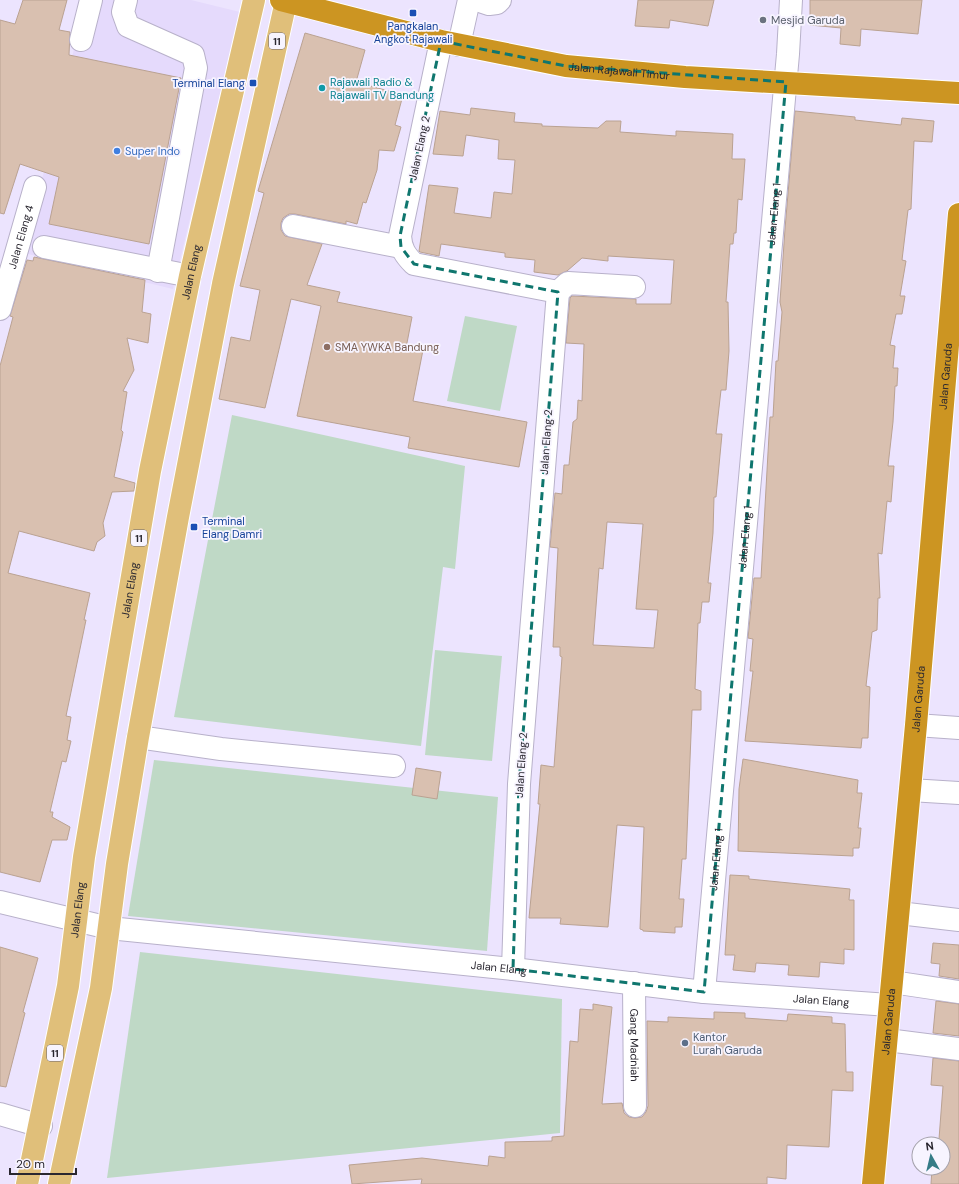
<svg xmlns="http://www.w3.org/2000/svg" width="959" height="1184" viewBox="0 0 959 1184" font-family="'DM Sans',sans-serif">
<rect width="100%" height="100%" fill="#ece4fe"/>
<!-- built -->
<path fill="#e5dafc" d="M 86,0 L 191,0 L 240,12 L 173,289 L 24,253 Z"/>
<!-- green -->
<g fill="#bfd9c6">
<path d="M 465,316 L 517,326 L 500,411 L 447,401 Z"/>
<path d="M 232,415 L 465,466 L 455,569 L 443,567 L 421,746 L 174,717 Z"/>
<path d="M 435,650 L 502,656 L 492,761 L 425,755 Z"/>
<path d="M 154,760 L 498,797 L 487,951 L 128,916 Z"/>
<path d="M 140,952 L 562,999 L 560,1133 L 107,1178 Z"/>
</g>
<!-- building -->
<g fill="#d9c0b0" stroke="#baa292" fill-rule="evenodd">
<path d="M 23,0 L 67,0 L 59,30 L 70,32 L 69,55 L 181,78 L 149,244 L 49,224 L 59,177 L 20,164 L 4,214 L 0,213 L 0,20 L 15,24 Z"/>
<path d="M 638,0 L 714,0 L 708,26 L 670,20 L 669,28 L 635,26 Z"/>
<path d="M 810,0 L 922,0 L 918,34 L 861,29 L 860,46 L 840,44 L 841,28 L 810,25 Z"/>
<path d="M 305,33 L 365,50 L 356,82 L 403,95 L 395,125 L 401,127 L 394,151 L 379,150 L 377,170 L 366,203 L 363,202 L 357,224 L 346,221 L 346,224 L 295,214 L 289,214 L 283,218 L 281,223 L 281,230 L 285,236 L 322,244 L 307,285 L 340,292 L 337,302 L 412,317 L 406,348 L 423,350 L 413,401 L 527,422 L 519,467 L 408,448 L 410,437 L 297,416 L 321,306 L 291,299 L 265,408 L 219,399 L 231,337 L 250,341 L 260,290 L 240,286 L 264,193 L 258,191 Z"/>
<path d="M 471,108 L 515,113 L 514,122 L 542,124 L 542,126 L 598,128 L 606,121 L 621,121 L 620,132 L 676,136 L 676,131 L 733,134 L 732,159 L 745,159 L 742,200 L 738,199 L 736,233 L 734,233 L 733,244 L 730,244 L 726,302 L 728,302 L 729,351 L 726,390 L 721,390 L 716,434 L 722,434 L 716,497 L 714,497 L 713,533 L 708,583 L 711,583 L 709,602 L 702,602 L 700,623 L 698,623 L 695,689 L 701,691 L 701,710 L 692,710 L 686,859 L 682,859 L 679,899 L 684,899 L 682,927 L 675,927 L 675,933 L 643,931 L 643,930 L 640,929 L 644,827 L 617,825 L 608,927 L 560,924 L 561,918 L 529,918 L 540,804 L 538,804 L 541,765 L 554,767 L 562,657 L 560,656 L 560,647 L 553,647 L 558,548 L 550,547 L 555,493 L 562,494 L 564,465 L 569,465 L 573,422 L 577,419 L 578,400 L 582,401 L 584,344 L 566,343 L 570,298 L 572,296 L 636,299 L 636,304 L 671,304 L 674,260 L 608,256 L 608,261 L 582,258 L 567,271 L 558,275 L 534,272 L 535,260 L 505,257 L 505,253 L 441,244 L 439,256 L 420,252 L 419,251 L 429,185 L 458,188 L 454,213 L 491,218 L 494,192 L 512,194 L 515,160 L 498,159 L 499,140 L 466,135 L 463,156 L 433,154 L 440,111 L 470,115 ZM 607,522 L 643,524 L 636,609 L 658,610 L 654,648 L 593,645 L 599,568 L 603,569 Z"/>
<path d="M 795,111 L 855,117 L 855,120 L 901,125 L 902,118 L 934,121 L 932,142 L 914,141 L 911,209 L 908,210 L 902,260 L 906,261 L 900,296 L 905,296 L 902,314 L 896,314 L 890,345 L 895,346 L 893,368 L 898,368 L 897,386 L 895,386 L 893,422 L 888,466 L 894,466 L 891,502 L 887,501 L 882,554 L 878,553 L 880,598 L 878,598 L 877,630 L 872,632 L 866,686 L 870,687 L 868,738 L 862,738 L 861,748 L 745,741 L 753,671 L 750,671 L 753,639 L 748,638 L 754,578 L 761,578 L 770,417 L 773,417 L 776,361 L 778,361 L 782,312 L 780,302 L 785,229 Z"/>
<path d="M 34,257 L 145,280 L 142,312 L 151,314 L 148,343 L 127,338 L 134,370 L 123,391 L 127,392 L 121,430 L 123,432 L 114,477 L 135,483 L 134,491 L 112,492 L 103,523 L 105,536 L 97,542 L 94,551 L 19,531 L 8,573 L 90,593 L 84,620 L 86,620 L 66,716 L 71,717 L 67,740 L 71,741 L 66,762 L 62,761 L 50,812 L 53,812 L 52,817 L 70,827 L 67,840 L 52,840 L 40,882 L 0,872 L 0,366 L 13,317 L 10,316 L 27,260 L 33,261 Z"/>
<path d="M 743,759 L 858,780 L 857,793 L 862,793 L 858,828 L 861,828 L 859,848 L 853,848 L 853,856 L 738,851 L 739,789 Z"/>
<path d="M 416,768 L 441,772 L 437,799 L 412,795 Z"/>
<path d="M 730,875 L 749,876 L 749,879 L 850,889 L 849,900 L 854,900 L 854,950 L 844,949 L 844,964 L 820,962 L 819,977 L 788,975 L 789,965 L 756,963 L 755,972 L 733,970 L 735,955 L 725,955 Z"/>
<path d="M 933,943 L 959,945 L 959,979 L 939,976 L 940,964 L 931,963 Z"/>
<path d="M 0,947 L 38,958 L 23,1012 L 25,1013 L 6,1087 L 0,1086 Z"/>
<path d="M 936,1001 L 959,1004 L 959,1036 L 933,1033 Z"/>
<path d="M 593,1004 L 612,1007 L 602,1104 L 622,1103 L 624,1113 L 629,1117 L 635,1118 L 642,1117 L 646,1112 L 648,1106 L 647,1021 L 668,1022 L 668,1017 L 714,1019 L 714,1012 L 745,1013 L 745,1018 L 787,1021 L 788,1014 L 832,1017 L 832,1023 L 845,1024 L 846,1072 L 853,1072 L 853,1091 L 832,1090 L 829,1147 L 787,1145 L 786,1179 L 767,1177 L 767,1184 L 421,1184 L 422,1179 L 352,1184 L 349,1165 L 422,1158 L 488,1166 L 489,1156 L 505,1158 L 505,1142 L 552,1141 L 552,1137 L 564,1136 L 570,1041 L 578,1042 L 580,1009 L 593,1010 Z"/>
<path d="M 933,1058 L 959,1061 L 959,1184 L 931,1184 L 932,1168 L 943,1168 L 943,1144 L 933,1144 L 933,1139 L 939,1139 L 943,1086 L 931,1085 Z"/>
</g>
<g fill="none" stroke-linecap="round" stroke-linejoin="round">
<defs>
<g id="minor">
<path d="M 126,0 L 123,12 L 128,26 L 193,55 L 196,68 L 158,271"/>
<path d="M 477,0 L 489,4 L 497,3 L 500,0"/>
<path d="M 81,40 L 91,0"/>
<path d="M 441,41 L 400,236 C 401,249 405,255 414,264 L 558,292 L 519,784 L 513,969"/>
<path d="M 459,45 L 469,0"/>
<path d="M 293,226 L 401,247"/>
<path d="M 44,247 L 190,276"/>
<path d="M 558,292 L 568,283 L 634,287"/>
<path id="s1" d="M 0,309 L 35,187"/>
<path d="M 916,725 L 959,728"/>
<path d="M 138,737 L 221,749 L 394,766"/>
<path d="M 910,790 L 959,793"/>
<path id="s2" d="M 0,902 L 109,928 L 513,969 L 704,992 L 889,1005"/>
<path d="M 899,913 L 959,920"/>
<path d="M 892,982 L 959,992"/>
<path id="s3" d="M 634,983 L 635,1106"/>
<path id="s4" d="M 704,992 L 788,54 L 791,0"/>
<path d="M 887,1040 L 959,1049"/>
<path d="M 0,1114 L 41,1126"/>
</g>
<g id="major">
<path id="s5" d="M 27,1184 L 68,986 L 84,857 L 150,471 L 190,276 L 254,0"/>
<path d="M 59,1184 L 101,988 L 117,864 L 138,737 L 178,517 L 223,284 L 286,1"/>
</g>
<g id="highway">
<path id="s6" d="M 281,0 L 441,41 L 566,66 L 685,77 L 959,93"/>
<path id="s7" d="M 873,1184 L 916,725 L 959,214"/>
</g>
</defs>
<!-- minor casing -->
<use href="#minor" stroke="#b8b1ca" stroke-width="24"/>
<!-- major casing -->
<use href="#major" stroke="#fff" stroke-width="24"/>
<!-- highway casing -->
<use href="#highway" stroke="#fff" stroke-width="24"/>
<!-- minor -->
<use href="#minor" stroke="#fff" stroke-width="22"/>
<!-- major -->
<use href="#major" stroke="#e0bf7a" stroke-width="22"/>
<!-- highway -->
<use href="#highway" stroke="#cc9522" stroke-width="22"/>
</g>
<!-- marked area -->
<path fill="none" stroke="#0f766e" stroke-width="3" stroke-dasharray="8 5" stroke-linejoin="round" d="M 441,41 L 566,66 L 786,82 L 704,992 L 513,969 L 519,784 L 558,292 L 414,264 L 401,247 L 400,236 Z"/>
<!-- markers -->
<g fill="#1a4fb4" stroke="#f7f4ff" stroke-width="1.5">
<rect x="409" y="9" width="8" height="8" rx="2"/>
<rect x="249" y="79" width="8" height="8" rx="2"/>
<rect x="190" y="523" width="8" height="8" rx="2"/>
</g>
<circle fill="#6b7280" stroke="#f7f4ff" stroke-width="1.5" cx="763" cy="20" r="4"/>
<circle fill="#0f9aa8" stroke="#f7f4ff" stroke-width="1.5" cx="322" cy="88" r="4"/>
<circle fill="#3f7fe0" stroke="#f7f4ff" stroke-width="1.5" cx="117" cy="151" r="4"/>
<circle fill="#8d6e63" stroke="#f7f4ff" stroke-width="1.5" cx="327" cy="347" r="4"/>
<circle fill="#5c6f8a" stroke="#f7f4ff" stroke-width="1.5" cx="685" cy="1043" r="4"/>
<g text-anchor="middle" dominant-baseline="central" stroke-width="3.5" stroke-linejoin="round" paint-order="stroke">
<!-- shield labels -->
<g fill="#f7f4ff" stroke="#68646e" stroke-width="1">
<rect x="269" y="33" width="16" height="16" rx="3"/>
<rect x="131" y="530" width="16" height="16" rx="3"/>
<rect x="47" y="1045" width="16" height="16" rx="3"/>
</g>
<g font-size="10" font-weight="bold" fill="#2a2730">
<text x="277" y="41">11</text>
<text x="139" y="538">11</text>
<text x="55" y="1053">11</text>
</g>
<!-- worship labels -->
<g font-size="11" fill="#5b616d" stroke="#f7f4ff" text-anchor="start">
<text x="771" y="20">Mesjid Garuda</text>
</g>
<!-- transit labels -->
<g font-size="11" fill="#164399" stroke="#f7f4ff">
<text x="413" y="26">Pangkalan<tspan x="413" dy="13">Angkot Rajawali</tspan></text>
<text x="245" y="83" text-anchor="end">Terminal Elang</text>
<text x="202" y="521" text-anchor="start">Terminal<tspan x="202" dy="13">Elang Damri</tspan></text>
</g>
<!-- street labels -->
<g font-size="11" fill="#2a2730" stroke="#f7f4ff">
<text stroke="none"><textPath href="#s6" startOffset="346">Jalan Rajawali Timur</textPath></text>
<text transform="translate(419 148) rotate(-78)">Jalan Elang 2</text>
<text stroke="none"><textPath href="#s4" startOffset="781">Jalan Elang 1</textPath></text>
<text stroke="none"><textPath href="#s1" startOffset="75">Jalan Elang 4</textPath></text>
<text stroke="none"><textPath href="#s5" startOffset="927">Jalan Elang</textPath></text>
<text stroke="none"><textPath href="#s7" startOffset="811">Jalan Garuda</textPath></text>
<text transform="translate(546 442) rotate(-86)">Jalan Elang 2</text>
<text stroke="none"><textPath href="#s4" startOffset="457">Jalan Elang 1</textPath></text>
<text stroke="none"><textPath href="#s5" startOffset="603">Jalan Elang</textPath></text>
<text stroke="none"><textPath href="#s7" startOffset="487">Jalan Garuda</textPath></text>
<text transform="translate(521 765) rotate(-86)">Jalan Elang 2</text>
<text stroke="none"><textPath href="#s4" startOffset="133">Jalan Elang 1</textPath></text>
<text stroke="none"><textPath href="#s5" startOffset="279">Jalan Elang</textPath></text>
<text stroke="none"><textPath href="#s2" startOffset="504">Jalan Elang</textPath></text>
<text stroke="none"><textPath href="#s2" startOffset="828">Jalan Elang</textPath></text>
<text stroke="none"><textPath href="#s7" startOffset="163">Jalan Garuda</textPath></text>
<text stroke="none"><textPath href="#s3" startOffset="62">Gang Madniah</textPath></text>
</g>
<!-- culture labels -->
<g font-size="11" fill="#0d838f" stroke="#f7f4ff" text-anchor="start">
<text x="330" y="82">Rajawali Radio &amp;<tspan x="330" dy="13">Rajawali TV Bandung</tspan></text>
</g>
<!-- shop labels -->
<g font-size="11" fill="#366cbe" stroke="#f7f4ff" text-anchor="start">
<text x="125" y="151">Super Indo</text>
</g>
<!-- education labels -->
<g font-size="11" fill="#785e54" stroke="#f7f4ff" text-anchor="start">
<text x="335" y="347">SMA YWKA Bandung</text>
</g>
<!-- service labels -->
<g font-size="11" fill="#4e5e75" stroke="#f7f4ff" text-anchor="start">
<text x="693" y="1037">Kantor<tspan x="693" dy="13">Lurah Garuda</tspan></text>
</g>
</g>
<!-- north arrow -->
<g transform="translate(931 1156) rotate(352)"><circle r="19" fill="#f7f4ff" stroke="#a5a2ac"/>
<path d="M0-3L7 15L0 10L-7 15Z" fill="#357c87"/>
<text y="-6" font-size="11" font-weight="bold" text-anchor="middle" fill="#2a2730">N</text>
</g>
<!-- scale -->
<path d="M10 1168v6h66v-6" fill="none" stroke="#2a2730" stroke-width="2"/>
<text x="16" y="1168" font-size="12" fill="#2a2730" stroke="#f7f4ff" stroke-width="3" paint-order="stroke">20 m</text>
</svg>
